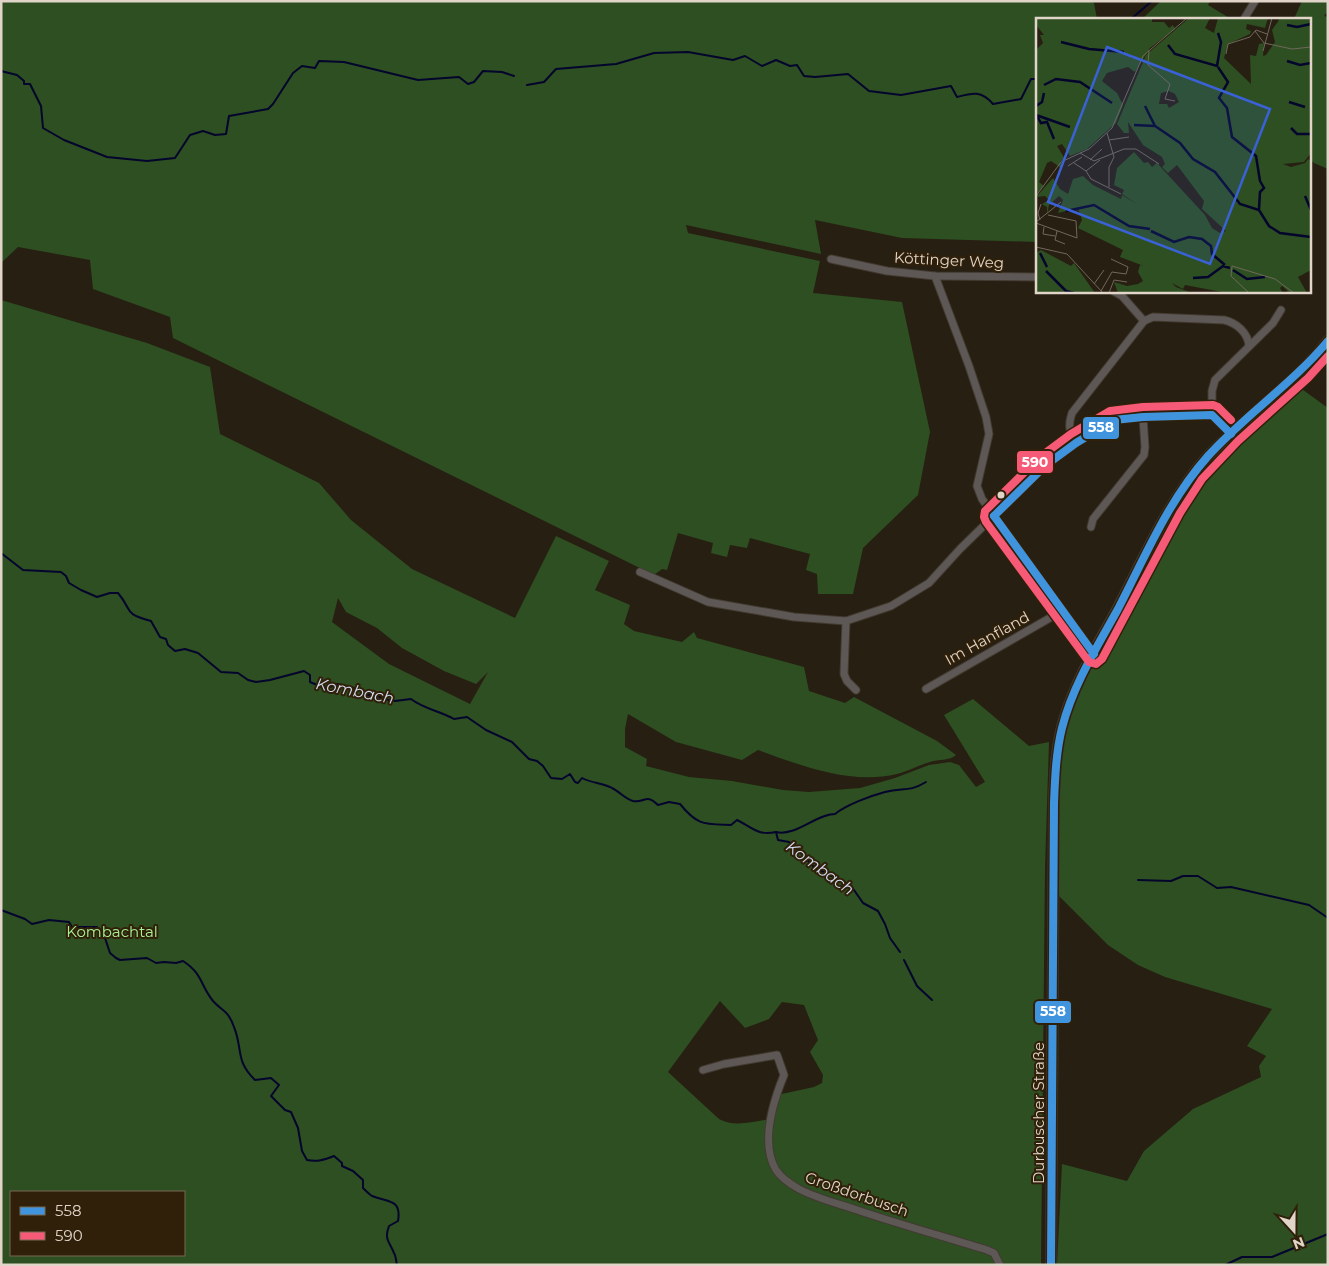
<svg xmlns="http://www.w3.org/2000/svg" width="1329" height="1266" viewBox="0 0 1329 1266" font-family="Montserrat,sans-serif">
<rect width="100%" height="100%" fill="#271f12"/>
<!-- green -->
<g fill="#2d4f21" fill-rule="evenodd">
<path d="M 1,1 L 1090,1 L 1094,3 L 1097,19 L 1038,19 L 1038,242 L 902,238 L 815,220 L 821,254 L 686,225 L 688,233 L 820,261 L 813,293 L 902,302 L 930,432 L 918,495 L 863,548 L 853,594 L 818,594 L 817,574 L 806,570 L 810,554 L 750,538 L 747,548 L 730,545 L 727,557 L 711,553 L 713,543 L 678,533 L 667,570 L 662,569 L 654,575 L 173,338 L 170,317 L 93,289 L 90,260 L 18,247 L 1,263 Z"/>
<path d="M 1161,1 L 1210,1 L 1208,5 L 1231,19 L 1142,19 Z"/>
<path d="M 1302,1 L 1328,1 L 1328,11 L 1324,16 L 1328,17 L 1328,169 L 1314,163 L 1310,159 L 1310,19 L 1294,19 Z"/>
<path d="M 1,300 L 147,343 L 210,367 L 220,434 L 319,483 L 351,520 L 412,569 L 515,618 L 556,536 L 609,561 L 595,590 L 630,605 L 624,624 L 634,631 L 682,642 L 694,632 L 697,638 L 804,667 L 809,691 L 845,703 L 854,697 L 937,741 L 956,755 C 949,761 939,759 930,762 C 919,765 909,771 897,774 C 851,785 802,766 758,750 L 742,760 L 676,742 L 628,714 L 625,729 L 625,747 L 647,759 L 646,766 L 689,777 L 732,781 L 783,790 L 809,792 L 860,788 L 895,778 L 929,765 L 950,762 L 959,765 L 976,787 L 985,782 L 944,715 L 973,699 L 1029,746 L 1049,742 L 1045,869 L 1041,1265 L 1,1265 ZM 338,598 L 346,612 L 377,628 L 402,648 L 444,671 L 476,684 L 488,672 L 470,704 L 389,664 L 332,622 ZM 720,1001 L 745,1028 L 769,1019 L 782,1002 L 804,1005 L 818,1040 L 810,1052 L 823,1075 L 822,1083 L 814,1087 L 777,1095 L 771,1119 C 754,1121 735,1128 719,1119 L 668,1072 ZM 11,1192 L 184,1192 L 184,1255 L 11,1255 Z"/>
<path d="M 1299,387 L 1328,408 L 1328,1265 L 1057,1265 L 1062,1164 L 1127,1181 L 1144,1151 L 1193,1109 L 1261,1077 L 1259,1066 L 1266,1056 L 1247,1046 L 1272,1009 L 1165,977 L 1138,965 L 1108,945 L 1057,894 L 1058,777 L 1067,720 L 1077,696 L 1098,652 L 1195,485 L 1250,434 L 1246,431 L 1287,392 L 1290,395 Z"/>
</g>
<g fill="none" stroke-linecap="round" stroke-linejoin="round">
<!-- stream -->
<g stroke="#04052d" stroke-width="2">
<path d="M 1131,19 L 1152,1"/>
<path d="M 1,71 L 17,75 L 24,81 L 24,84 L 30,84 L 41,106 L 43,128 L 64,140 L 107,157 L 147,161 L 175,158 L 190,135 L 203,131 L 215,135 L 226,134 L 229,116 L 268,109 L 273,104 L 293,73 L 302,66 L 315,68 L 319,61 L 344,62 L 418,80 L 459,77 L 468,84 L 474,82 L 483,71 L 502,72 L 514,76"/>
<path d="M 527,85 L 544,82 L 556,69 L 616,64 L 654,53 L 688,52 L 733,60 L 745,56 L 762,66 L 776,60 L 790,66 L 797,65 L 804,76 L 815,77 L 848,74 L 869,91 L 901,95 L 951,86 L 957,97 C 972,93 981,90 993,104 L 1021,99 L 1031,79 L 1038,79"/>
<path d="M 1,553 L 23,570 L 61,572 L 66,576 L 69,583 L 81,590 L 97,597 L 110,593 L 118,593 C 134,612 122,613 151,621 L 160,637 L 166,639 L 168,645 L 175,651 L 185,649 L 198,653 L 221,672 L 238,673 L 248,680 L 256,682 L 270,680 L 304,671 L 310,675 L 310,682 L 322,687 L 330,687 L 338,684 L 361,690 L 367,695 L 376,695 L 384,699 L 395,701 L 411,699 C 424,709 440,711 454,719 L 467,717 L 486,730 L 512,742 L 529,759 L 537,761 L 543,766 L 551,778 L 562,779 L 570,774 L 575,782 L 578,783 L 582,778 C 591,783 603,783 612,788 C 620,792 625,799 633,801 C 645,803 646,793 658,805 L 669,802 L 680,804 C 698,826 704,824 731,825 L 737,820 C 752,827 757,836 776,832 L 778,840 L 789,842 L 798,850 L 814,867 L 847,884 L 854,890 L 863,903 L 878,911 L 885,924 L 890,938 L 900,952"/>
<path d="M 776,832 C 795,837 816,814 835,814 C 846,805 870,796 885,792 C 903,787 908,793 926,782"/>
<path d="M 1138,880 L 1171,881 L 1183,876 L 1198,876 L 1217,888 L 1231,887 L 1309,905 L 1328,918"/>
<path d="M 1,910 L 25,919 L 32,924 L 49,920 L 69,922 L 72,927 L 97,927 L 105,938 L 110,953 L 116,958 L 120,960 L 147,958 L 156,963 L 164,962 L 176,963 L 183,961 C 203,974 200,985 213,1001 C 223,1012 228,1010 234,1027 C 243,1049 235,1061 255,1080 L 271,1078 L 279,1085 L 271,1096 L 285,1110 L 291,1112 L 298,1128 L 302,1151 L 307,1160 C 317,1162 324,1160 334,1156 L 342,1163 L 342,1166 L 353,1171 L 363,1180 L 363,1188 C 366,1191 369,1194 372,1196 C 386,1202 402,1198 398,1221 L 389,1226 C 384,1239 389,1241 394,1253 C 396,1256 396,1261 397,1265"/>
<path d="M 904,960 L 917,986 L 932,1000"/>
<path d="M 1225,1265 L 1242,1257 L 1272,1257 L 1328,1234"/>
</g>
<defs>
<g id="minor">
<path d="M 1244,19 L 1255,1"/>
<path d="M 831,259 L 887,271 L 935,276 L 1038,277"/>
<path d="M 935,276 L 969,366 L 986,417 L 989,434 L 977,486 L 982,499 L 1094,654"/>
<path d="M 1113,291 L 1122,296 L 1144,321"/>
<path d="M 1212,415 L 1212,391 L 1215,380 L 1273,323 L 1281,310"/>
<path d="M 1076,443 C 1069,432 1068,425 1072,413 L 1144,321 L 1153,317 L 1224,320 C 1237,323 1248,333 1249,346"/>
<path d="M 1091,527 L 1093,519 L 1144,455 L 1145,447 L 1143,417"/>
<path d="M 640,572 L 708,602 L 794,617 L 846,621 L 891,606 L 929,583 L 960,549 L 1046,465 L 1076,443 L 1106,424 L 1114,420 L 1128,418 L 1212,415 L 1231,434"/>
<path d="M 846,621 L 844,674 L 847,681 L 856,690"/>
<path d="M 926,689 L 1062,611"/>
<path d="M 703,1070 L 724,1064 L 777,1055 L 784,1075 C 773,1102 760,1143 776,1170 C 782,1179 790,1184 799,1189 C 818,1199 840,1204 860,1211 C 902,1225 945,1237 987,1250 L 994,1253 L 1000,1265"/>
</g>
<path id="secondary" d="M 1051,1265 L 1054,803 C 1055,774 1056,744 1065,717 C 1077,678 1099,643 1118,608 C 1145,556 1169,500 1208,456 C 1246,415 1294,385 1328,341"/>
</defs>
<!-- minor casing -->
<use href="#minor" stroke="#433b31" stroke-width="9"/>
<!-- secondary casing -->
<use href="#secondary" stroke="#433b31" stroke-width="12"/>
<!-- minor -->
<use href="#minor" stroke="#5d5856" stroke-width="7"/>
<!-- secondary -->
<use href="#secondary" stroke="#605a56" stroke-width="10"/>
<defs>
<g id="bus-1">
<path d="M 994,516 L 1046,465 L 1076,443 L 1114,420 L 1143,417 L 1212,415 L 1231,434"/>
<path d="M 994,516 L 1094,654"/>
<path d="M 1051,1265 L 1054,803 C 1055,778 1056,752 1062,728 C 1073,685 1097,647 1118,609 C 1145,557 1168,501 1208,456 C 1245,415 1292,384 1328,341"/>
</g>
<path id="bus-2" d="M 1231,420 L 1218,407 L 1213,405 L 1143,407 L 1110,411 L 1071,434 L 1040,457 L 985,511 L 984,517 L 986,522 L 1089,662 L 1096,664 L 1102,659 L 1180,513 L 1202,479 L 1238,441 L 1308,378 L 1328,356"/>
</defs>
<!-- bus-1 casing -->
<use href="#bus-1" stroke="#302009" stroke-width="11"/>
<!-- bus-2 casing -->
<use href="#bus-2" stroke="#302009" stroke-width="11"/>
<!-- bus-1 -->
<use href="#bus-1" stroke="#4094de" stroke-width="8"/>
<!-- bus-2 -->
<use href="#bus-2" stroke="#f75a77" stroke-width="8"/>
</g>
<!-- markers -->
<circle fill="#e0d5c8" stroke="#302009" stroke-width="2" cx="1001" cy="495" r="4.5"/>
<g text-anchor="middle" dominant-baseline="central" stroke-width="4" stroke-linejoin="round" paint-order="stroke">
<!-- street labels -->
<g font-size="15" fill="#e0d5c8" stroke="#302009">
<text transform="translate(949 260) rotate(3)">Köttinger Weg</text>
<text transform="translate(987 638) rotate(-29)">Im Hanfland</text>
<text transform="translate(1038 1113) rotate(-90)">Durbuscher Straße</text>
<text transform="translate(857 1194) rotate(19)">Großdorbusch</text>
</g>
<!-- park labels -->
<g font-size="15" fill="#a7f394" stroke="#302009">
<text x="112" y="931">Kombachtal</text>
</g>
<!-- water labels -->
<g font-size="16" font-style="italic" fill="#d2dcf0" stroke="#302009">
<text transform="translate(355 691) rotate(11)">Kombach</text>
<text transform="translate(820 868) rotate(36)">Kombach</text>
</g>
</g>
<!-- overview -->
<g transform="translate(1036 18)">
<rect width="275" height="275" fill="#271f12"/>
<path d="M 0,0 L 116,0 L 116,4 L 128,4 L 133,10 L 137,7 L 139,11 L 114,30 L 99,54 L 92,49 L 71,55 L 66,63 L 81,75 L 87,87 L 80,105 L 51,131 L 34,138 L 26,126 L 21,128 L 29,141 L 24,144 L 27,148 L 25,150 L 15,143 L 11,145 L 3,164 L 8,168 L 0,176 L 0,32 L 7,25 L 4,17 L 8,17 L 0,7 ZM 153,0 L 174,0 L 169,10 L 178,15 L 182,0 L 232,0 L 229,10 L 211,6 L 210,11 L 215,13 L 214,16 L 192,26 L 188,40 L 215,66 L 214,37 L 220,38 L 223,26 L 228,25 L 227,38 L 230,37 L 239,24 L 236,12 L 243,2 L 240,0 L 275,0 L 275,135 L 268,144 L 247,146 L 255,149 L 269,145 L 272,141 L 275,143 L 275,252 L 262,259 L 271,275 L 249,275 L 252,273 L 246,268 L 244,270 L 247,275 L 191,275 L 149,267 L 147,271 L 136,265 L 140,269 L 156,275 L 82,275 L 78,264 L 91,268 L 102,266 L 107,263 L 102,254 L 104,247 L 108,248 L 84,239 L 87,232 L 42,210 L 46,202 L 42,190 L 22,195 L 27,182 L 23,178 L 13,187 L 11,197 L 11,189 L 6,186 L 13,182 L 9,178 L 0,179 L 17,160 L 24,171 L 32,176 L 37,161 L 47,158 L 57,167 L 85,181 L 86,177 L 101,186 L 86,176 L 88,172 L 78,167 L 81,150 L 98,134 L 108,145 L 112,144 L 116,149 L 121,145 L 169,197 L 176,210 L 184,215 L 190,213 L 166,191 L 168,183 L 141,147 L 132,155 L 126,149 L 129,146 L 126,139 L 107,127 L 92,104 L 93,115 L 88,115 L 81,106 L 110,37 ZM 133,73 L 139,76 L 143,84 L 133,90 L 131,86 L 123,86 L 125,75 ZM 5,232 L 35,248 L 38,245 L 59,275 L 0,275 L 0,235 Z" fill="#2d4f21" fill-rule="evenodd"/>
<path fill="none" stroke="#04052d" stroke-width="2.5" d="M 251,7 L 261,9 L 275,6M 25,24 L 53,31 L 88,34M 132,27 L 139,36 L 181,48 L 185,24 L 182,15M 251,43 L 264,47 L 275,45M 182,49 L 192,64 L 183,80 L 191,90 L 196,119 L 220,138 L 224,163M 8,67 L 20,61 L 44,64 L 76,85M 253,84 L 269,89M 0,88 L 6,84 L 8,75M 109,88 L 119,108 L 144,125 L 157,141 L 179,154 L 204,186 L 223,192 L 233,208 L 244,215 L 275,219M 0,97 L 34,109M 1,98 L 5,105 L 11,104 L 18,121M 98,107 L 119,108M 255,110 L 261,116 L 275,116M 269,178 L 275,192M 223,191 L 224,174 L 228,170 L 224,163M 30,193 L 58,187 L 93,208 L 114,211M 115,213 L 138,224 L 153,219 L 166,221 L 175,228 L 176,236 L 189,247M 4,235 L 11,249M 197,252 L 211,261 L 229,259M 10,253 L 30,273 L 38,275M 157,260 L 172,259 L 187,248 L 194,250"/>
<path fill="none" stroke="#71685b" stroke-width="1" d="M 219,13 L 228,25M 228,25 L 256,31 L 275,29M 113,32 L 112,47 L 134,66 L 129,81 L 139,83M 227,33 L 236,0M 190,36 L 192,26 L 214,19 L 220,12 L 231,16M 71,115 L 78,139 L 73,149 L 73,169M 73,122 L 93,119M 44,135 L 58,143 L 88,131 L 100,131 L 123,146M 54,142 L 66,131M 38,145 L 50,153 L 64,142M 32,148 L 46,139M 50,153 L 55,161 L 85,176M 0,178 L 25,144 L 53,131 L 76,110 L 107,38 L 151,0M 4,202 L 2,195 L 5,186M 0,204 L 25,184M 0,205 L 41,220 L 40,203 L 12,197M 8,209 L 7,216 L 19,218M 21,213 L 19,222 L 29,226M 0,229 L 31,236 L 67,275M 75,241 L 92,249 L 90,256M 58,266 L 68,252M 65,273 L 76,254 L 90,256M 73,275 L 78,262 L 91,264M 213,275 L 195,258 L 196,248 L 239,261 L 258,275"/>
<path fill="#3a62d6" fill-opacity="0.15" stroke="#3a62d6" stroke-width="2.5" d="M 71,29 L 234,91 L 174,246 L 12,184 Z"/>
<rect width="275" height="275" fill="none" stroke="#e0d5c8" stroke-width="2.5"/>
</g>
<g stroke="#302009" stroke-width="2">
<rect x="1082" y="416" width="38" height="24" rx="5" fill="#4094de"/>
<rect x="1016" y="450" width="38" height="24" rx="5" fill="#f75a77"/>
<rect x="1034" y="1000" width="38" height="24" rx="5" fill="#4094de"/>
</g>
<g font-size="14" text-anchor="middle" font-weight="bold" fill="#fff">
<text x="1101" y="432">558</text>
<text x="1035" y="467">590</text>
<text x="1053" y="1016">558</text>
</g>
<!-- border -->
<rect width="1329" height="1266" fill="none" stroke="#e0d5c8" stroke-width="5"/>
<!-- legend -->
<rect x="10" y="1191" width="175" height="65" fill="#302009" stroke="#766855"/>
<rect x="20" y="1207" width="25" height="8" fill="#4094de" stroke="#766855"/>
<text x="55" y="1216" font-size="15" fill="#e0d5c8">558</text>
<rect x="20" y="1232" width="25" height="8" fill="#f75a77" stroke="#766855"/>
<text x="55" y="1241" font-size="15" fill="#e0d5c8">590</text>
<!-- north arrow -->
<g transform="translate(1294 1231) rotate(159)" stroke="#302009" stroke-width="4" paint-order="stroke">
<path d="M0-4L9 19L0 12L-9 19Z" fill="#e0d5c8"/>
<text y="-8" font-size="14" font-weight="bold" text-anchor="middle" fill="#e0d5c8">N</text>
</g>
</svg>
